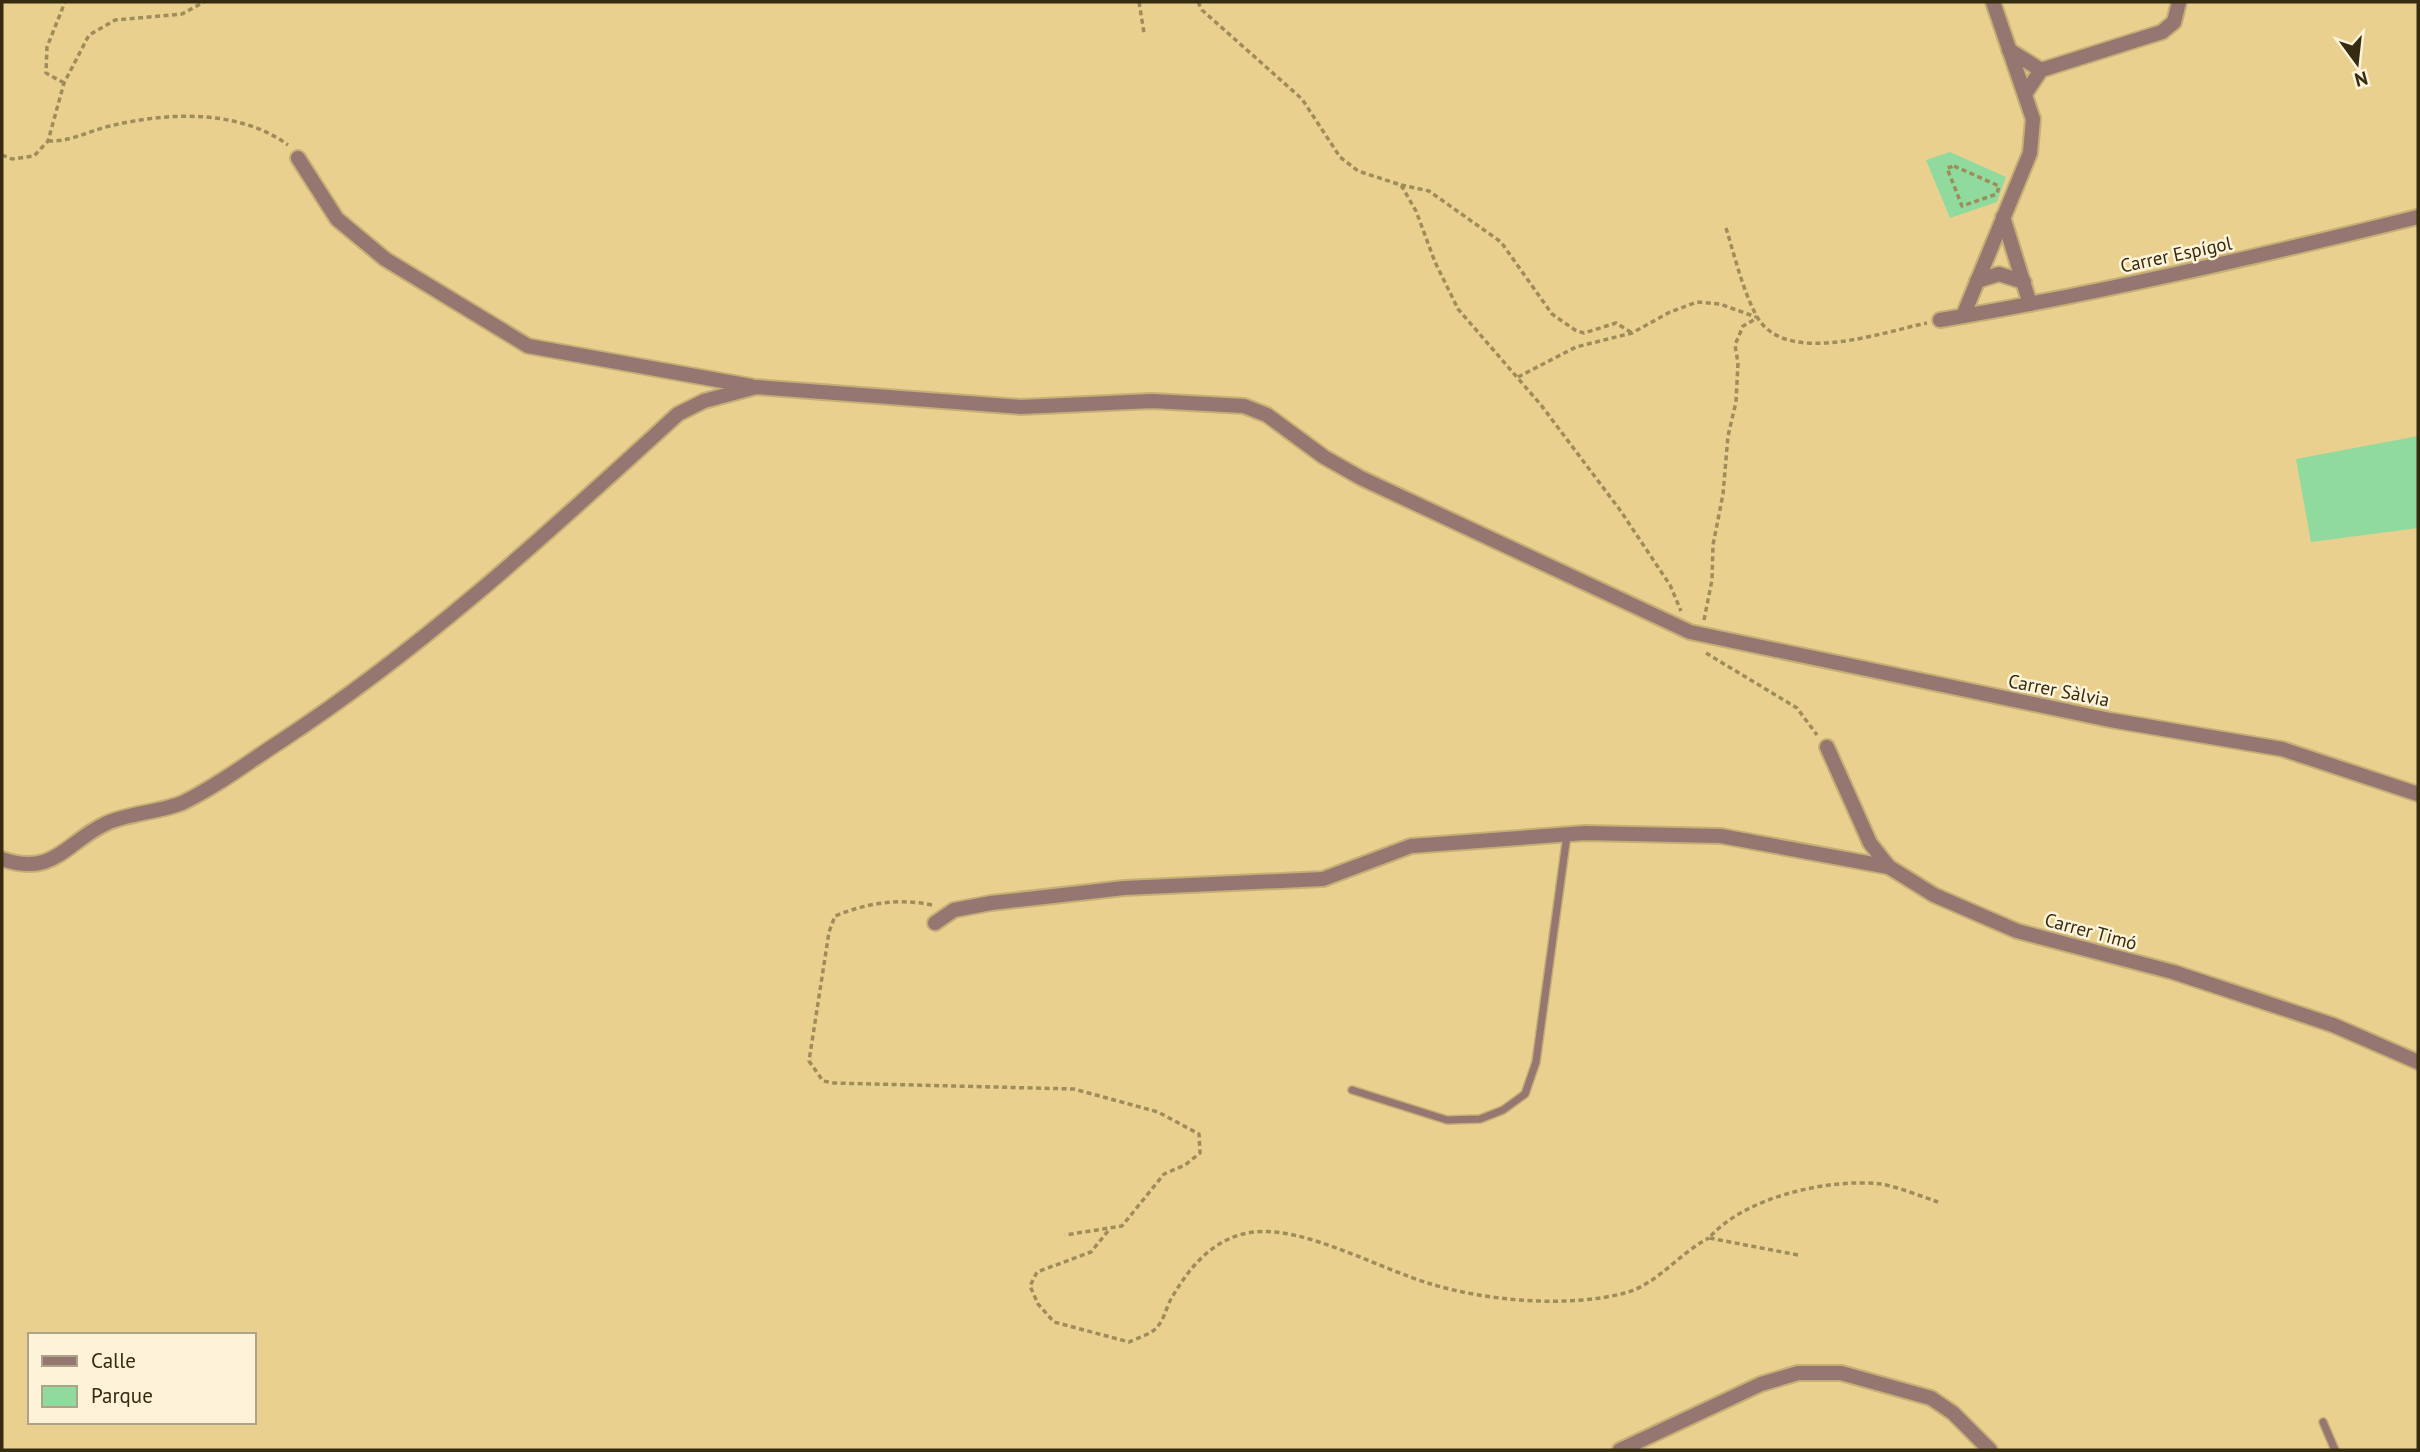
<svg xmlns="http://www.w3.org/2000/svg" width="2420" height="1452" viewBox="0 0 2420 1452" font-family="'PT Sans',sans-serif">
<rect width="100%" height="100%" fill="#ead08f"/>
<!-- green -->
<g fill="#90da9e">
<path d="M 1950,152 L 2006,177 L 1997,202 L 1950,218 L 1926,160 Z"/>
<path d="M 2418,436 L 2418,528 L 2311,542 L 2296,459 Z"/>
</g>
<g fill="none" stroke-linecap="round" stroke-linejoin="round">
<defs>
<g id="lane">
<path d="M 1352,1090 L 1447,1120 L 1480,1119 L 1503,1110 L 1525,1094 L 1536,1062 L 1567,835"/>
<path d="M 2323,1422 L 2335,1450"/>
</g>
<g id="street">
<path d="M 2009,50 L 2041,70"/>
<path d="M 2025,94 L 2041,70 L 2162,32 L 2174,22 L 2179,2"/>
<path d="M 298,158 L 337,219 L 385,259 L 528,346 L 751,386"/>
<path d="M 2003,217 L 2030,304"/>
<path d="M 1977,281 L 1999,274 L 2024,282"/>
<path d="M 1963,316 L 2030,153 L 2033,119 L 1993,2"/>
<path d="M 1940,320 C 2101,293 2260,256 2418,217"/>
<path d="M 1827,747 L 1870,843 L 1889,867 L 1934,895 L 2017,931 L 2173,972 L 2333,1025 L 2418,1062"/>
<path d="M 2,859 C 54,877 65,843 105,824 C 124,814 160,812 182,803 C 216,787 250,761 281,741 C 425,647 552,529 678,414 L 704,401 L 756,387 L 1021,407 L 1152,401 L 1244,406 L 1267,415 L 1324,457 L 1361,478 L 1690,632 L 2110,720 L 2282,749 L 2418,794"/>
<path d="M 935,923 L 954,910 L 991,903 L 1124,888 L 1323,879 L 1411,846 L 1585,833 L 1721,836 L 1889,867"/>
<path d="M 1620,1450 L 1761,1384 L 1798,1373 L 1841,1373 L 1931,1398 L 1953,1413 L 1990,1450"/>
</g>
</defs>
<!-- lane casing -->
<use href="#lane" stroke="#c6af76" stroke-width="10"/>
<!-- street casing -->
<use href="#street" stroke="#c6af76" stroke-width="18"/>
<!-- path -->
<g stroke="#9f8c5b" stroke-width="3.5" stroke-dasharray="5 3.5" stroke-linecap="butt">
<path d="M 1139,2 L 1144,33"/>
<path d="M 1198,2 L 1202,10 L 1302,99 L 1340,157 L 1358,171 L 1401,185 L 1416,211 L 1435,262 L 1458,309 L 1541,405 L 1620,510 L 1670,585 L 1681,611"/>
<path d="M 64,83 L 46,73 L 47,47 L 65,2"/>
<path d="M 48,141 C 71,142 88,131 110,126 C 168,112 239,109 288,145"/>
<path d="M 2,155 L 12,159 L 34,156 L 48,141 L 64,83 L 89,35 L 115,20 L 182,14 L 204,2"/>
<path d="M 1954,166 L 1999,186 L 1997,194 L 1962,206 L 1947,168 Z"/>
<path d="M 1401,185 L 1429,191 L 1501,242 L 1552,314 L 1575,330 L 1584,333 L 1616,323 L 1632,333"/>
<path d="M 1726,228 C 1735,257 1742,288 1756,315 C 1784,368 1882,332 1927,323"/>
<path d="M 1518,377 L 1576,347 L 1632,333 L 1670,312 L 1697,302 L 1720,304 L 1756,317"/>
<path d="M 1704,620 L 1712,580 L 1713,545 L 1723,494 L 1728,436 L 1736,402 L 1738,363 L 1735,345 L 1743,326 L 1757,318"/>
<path d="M 1706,653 L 1797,708 L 1817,735"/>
<path d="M 932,905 C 898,898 867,903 835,916 L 829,932 L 809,1061 L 823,1081 L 834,1083 L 1074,1089 L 1158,1112 L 1199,1134 L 1200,1153 L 1185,1165 L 1164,1174 L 1122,1226 L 1065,1235"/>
<path d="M 1108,1231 L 1091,1252 L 1037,1272 L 1030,1286 L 1038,1304 L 1054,1322 L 1129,1342 C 1137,1338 1152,1334 1157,1327 C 1164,1320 1166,1308 1171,1299 C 1190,1266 1214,1237 1254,1232 C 1305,1226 1382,1270 1431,1284 C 1487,1301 1568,1308 1625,1293 C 1658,1284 1679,1253 1709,1238"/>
<path d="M 1798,1255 L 1709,1238 C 1744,1197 1829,1178 1881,1184 C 1899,1187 1920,1196 1938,1202"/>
</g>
<!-- lane -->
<use href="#lane" stroke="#957671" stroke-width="7"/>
<!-- street -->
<use href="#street" stroke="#957671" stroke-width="14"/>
</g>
<g text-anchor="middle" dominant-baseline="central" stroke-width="5" stroke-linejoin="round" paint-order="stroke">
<!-- street labels -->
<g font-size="19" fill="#352b10" stroke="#fdf3d9">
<text transform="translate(2176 254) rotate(-12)">Carrer Espígol</text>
<text transform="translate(2059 690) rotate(11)">Carrer Sàlvia</text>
<text transform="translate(2091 931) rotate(15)">Carrer Timó</text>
</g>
</g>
<!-- border -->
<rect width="2420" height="1452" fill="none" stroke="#352b10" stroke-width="7"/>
<!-- legend -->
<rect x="28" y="1333" width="228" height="91" fill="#fdf3d9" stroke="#ada389" stroke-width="2"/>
<rect x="42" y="1356" width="35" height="10" fill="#957671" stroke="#ada389" stroke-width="2"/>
<text x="91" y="1368" font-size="21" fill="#352b10">Calle</text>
<rect x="42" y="1386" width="35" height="21" fill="#90da9e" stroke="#ada389" stroke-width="2"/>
<text x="91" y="1403" font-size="21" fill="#352b10">Parque</text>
<!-- north arrow -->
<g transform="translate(2357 63) rotate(165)" stroke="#fdf3d9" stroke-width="5" paint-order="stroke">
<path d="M0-5L12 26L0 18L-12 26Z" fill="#352b10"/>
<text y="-10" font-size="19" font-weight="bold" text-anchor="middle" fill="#352b10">N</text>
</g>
</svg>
